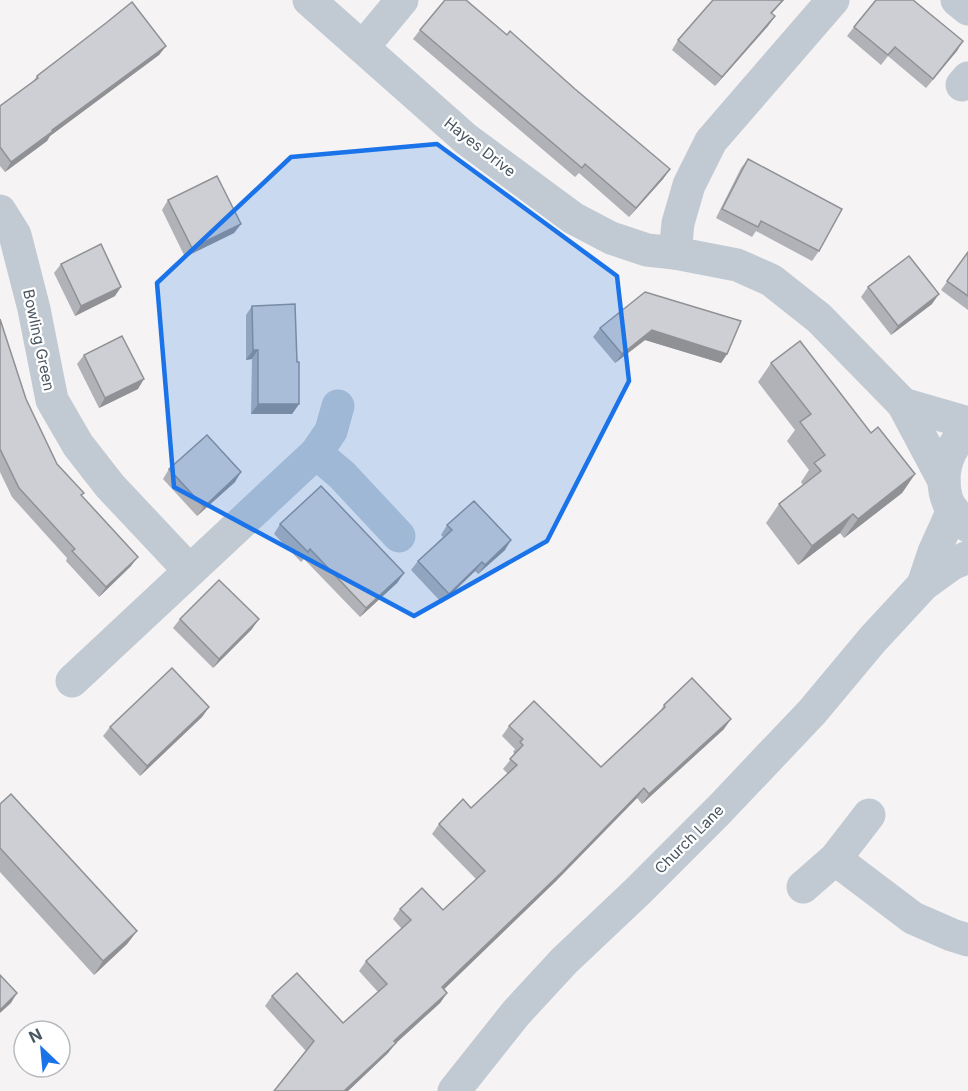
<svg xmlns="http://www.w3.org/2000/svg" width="968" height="1091" viewBox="0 0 968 1091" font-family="Inter,sans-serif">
<rect width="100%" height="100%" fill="#f5f3f3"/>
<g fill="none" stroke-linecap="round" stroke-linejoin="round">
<!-- minor -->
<g stroke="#c1cad2" stroke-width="33">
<path d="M 309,0 L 466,139 L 573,218 L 611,238 L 647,250 L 675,253 L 737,265 L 771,280 L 819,318 L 903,404 L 944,481"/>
<path d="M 957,0 L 968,9"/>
<path d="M 363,47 L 402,0"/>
<path d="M 962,85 L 968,78"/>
<path d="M 0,211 L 15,235 L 34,309 L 52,400 L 78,445 L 110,486 L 189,570"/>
<path d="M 675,253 L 678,223 L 689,185 L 711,141 L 833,0"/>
<path d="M 903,404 L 968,423"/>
<path d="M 338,406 L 331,431 L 316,453 L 342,475 L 399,536"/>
<path d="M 968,431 C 938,453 934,504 968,526"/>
<path d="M 923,585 L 934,552 L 953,510"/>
<path d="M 72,681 L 316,453"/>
<path d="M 835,859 L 913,918 L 952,935 L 968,940"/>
<path d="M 803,887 L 835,859 L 869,815"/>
<path d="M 454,1091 L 516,1013 L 564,961 L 637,892 L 719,810 L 812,712 L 873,639 L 923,585 L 952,564 L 968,557"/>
</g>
</g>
<!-- wall -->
<g fill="#b0b2b7">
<path d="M 775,16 L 768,26 L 715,86 L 672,50 L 678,40 Z"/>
<path d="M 854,27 L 963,41 L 926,88 L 888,56 L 881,65 L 847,36 Z"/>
<path d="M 420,30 L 507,35 L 575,89 L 670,169 L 663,179 L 629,217 L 579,173 L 575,177 L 413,39 Z"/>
<path d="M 166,46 L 159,55 L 50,136 L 47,141 L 5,172 L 0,166 L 0,106 L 32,83 L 37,76 Z"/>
<path d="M 748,159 L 819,251 L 812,261 L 756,231 L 752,237 L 716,218 L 741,168 Z"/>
<path d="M 168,200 L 241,224 L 234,233 L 185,257 L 162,210 Z"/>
<path d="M 968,252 L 968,310 L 941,290 Z"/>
<path d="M 61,264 L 115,296 L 75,316 L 54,273 Z"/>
<path d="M 868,287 L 932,304 L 891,335 L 861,297 Z"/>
<path d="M 252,306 L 297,362 L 299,404 L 292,414 L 251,414 L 252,359 L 246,360 L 246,315 Z"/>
<path d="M 0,319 L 26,399 L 57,464 L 131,566 L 99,597 L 66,561 L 67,558 L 12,497 L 0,472 Z"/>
<path d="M 600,328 L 727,354 L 721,363 L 645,340 L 615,363 L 593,337 Z"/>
<path d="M 84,355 L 138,389 L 99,408 L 77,364 Z"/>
<path d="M 771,363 L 871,433 L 915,474 L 902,493 L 844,538 L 840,533 L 798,565 L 766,523 L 779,504 L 803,485 L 801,482 L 809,470 L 787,441 L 795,430 L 758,382 Z"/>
<path d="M 169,469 L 235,482 L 197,516 L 163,479 Z"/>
<path d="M 280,524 L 404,573 L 397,583 L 360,617 L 304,559 L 301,562 L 274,534 Z"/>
<path d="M 447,525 L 505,550 L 478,574 L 475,571 L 442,603 L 411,570 L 418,561 L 443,537 L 441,535 Z"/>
<path d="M 180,619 L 252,629 L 213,668 L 173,628 Z"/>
<path d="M 664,705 L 724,729 L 642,804 L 637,798 L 555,882 L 444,989 L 447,993 L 440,1003 L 395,1044 L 388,1053 L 348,1091 L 274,1091 L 306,1051 L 265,1006 L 272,996 L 343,1023 L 378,992 L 359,971 L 366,961 L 402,929 L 393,919 L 400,909 L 443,910 L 476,879 L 432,834 L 439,824 L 471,808 L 508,774 L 503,769 L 515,754 L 513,752 L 515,749 L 502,736 L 509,726 L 601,767 L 659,713 Z"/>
<path d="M 209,707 L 202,717 L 140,776 L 103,736 L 110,727 Z"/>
<path d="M 0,804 L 137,931 L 127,944 L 94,975 L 0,872 Z"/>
</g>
<!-- shaded-wall -->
<g fill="#909195">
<path d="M 783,0 L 784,0 L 764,22 L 771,13 Z"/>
<path d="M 775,16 L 768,26 L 715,86 L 722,77 Z"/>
<path d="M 963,41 L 957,51 L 926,88 L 933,79 Z"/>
<path d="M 166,46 L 159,55 L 50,136 L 47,141 L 5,172 L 11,162 L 52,130 Z"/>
<path d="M 670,169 L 663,179 L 629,217 L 636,208 Z"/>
<path d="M 241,224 L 234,233 L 185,257 L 192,248 Z"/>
<path d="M 121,287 L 115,296 L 75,316 L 81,306 Z"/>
<path d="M 939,294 L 932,304 L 891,335 L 898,326 Z"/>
<path d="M 652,330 L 727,354 L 721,363 L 645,340 L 615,363 L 622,354 Z"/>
<path d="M 253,350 L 258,350 L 252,359 L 246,360 Z"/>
<path d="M 144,379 L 138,389 L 99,408 L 105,398 Z"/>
<path d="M 258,404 L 299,404 L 292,414 L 251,414 Z"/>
<path d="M 241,472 L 235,482 L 197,516 L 204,507 Z"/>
<path d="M 915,474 L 902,493 L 844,538 L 858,519 Z"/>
<path d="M 853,514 L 840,533 L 798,565 L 812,546 Z"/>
<path d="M 511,540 L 505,550 L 478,574 L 485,565 Z"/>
<path d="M 138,557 L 131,566 L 99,597 L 106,587 Z"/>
<path d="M 482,562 L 475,571 L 442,603 L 449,594 Z"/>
<path d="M 404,573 L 397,583 L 360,617 L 366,608 Z"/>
<path d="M 259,619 L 252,629 L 213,668 L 219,659 Z"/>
<path d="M 209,707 L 202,717 L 140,776 L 147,766 Z"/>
<path d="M 731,719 L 724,729 L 642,804 L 649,794 Z"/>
<path d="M 644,788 L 637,798 L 555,882 L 435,998 L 442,987 Z"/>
<path d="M 137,931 L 127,944 L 94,975 L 103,961 Z"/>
<path d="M 17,993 L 11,1003 L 0,1013 L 0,1010 Z"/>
<path d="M 447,993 L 440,1003 L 395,1044 L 388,1053 L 348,1091 L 344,1091 L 394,1041 Z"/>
</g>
<!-- building -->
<g fill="#cdcfd5" stroke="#909195" stroke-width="1.5">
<path d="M 445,0 L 466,0 L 507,35 L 510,31 L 575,89 L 670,169 L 636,208 L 585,164 L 582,168 L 420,30 Z"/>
<path d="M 713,0 L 783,0 L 771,13 L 775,16 L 722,77 L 678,40 Z"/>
<path d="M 876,0 L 913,0 L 963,41 L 933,79 L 895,47 L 888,55 L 854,27 Z"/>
<path d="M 132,2 L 166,46 L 52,130 L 53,131 L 11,162 L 0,147 L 0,106 L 38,78 L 37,76 L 106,23 Z"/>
<path d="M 748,159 L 842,209 L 819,251 L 761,221 L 758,227 L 722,209 Z"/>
<path d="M 217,176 L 241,224 L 192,248 L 168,200 Z"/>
<path d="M 101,244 L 121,287 L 81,306 L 61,264 Z"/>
<path d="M 968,252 L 968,296 L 947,281 Z"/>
<path d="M 909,256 L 939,294 L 898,326 L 868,287 Z"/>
<path d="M 645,292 L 741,321 L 727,354 L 652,330 L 622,354 L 600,328 Z"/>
<path d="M 295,304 L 297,362 L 299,362 L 299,404 L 258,404 L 258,350 L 253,350 L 252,306 Z"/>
<path d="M 0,319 L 26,399 L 57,464 L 84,493 L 81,495 L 138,557 L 106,587 L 72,551 L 75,549 L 19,488 L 0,449 Z"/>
<path d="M 122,336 L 144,379 L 105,398 L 84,355 Z"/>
<path d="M 800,341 L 871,433 L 878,427 L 915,474 L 858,519 L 853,514 L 812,546 L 779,504 L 821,471 L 814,463 L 825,455 L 800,422 L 811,414 L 771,363 Z"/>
<path d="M 207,435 L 241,472 L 204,507 L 169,469 Z"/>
<path d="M 321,486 L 404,573 L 366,608 L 310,549 L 308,552 L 280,524 Z"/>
<path d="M 474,501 L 511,540 L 485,565 L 482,562 L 449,594 L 418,561 L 452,530 L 447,525 Z"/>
<path d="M 219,580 L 259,619 L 219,659 L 180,619 Z"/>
<path d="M 172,668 L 209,707 L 147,766 L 110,727 Z"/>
<path d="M 692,678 L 731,719 L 649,794 L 644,788 L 562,872 L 442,987 L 447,993 L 394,1041 L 396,1043 L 344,1091 L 274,1091 L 314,1041 L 272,996 L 297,973 L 343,1023 L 387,984 L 366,961 L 411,920 L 400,909 L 422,888 L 443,910 L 485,871 L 439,824 L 463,799 L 471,808 L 517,765 L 510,759 L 523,745 L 520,742 L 523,739 L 509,726 L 534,701 L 601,767 L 665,707 L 664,705 Z"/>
<path d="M 11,794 L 137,931 L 103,961 L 0,848 L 0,804 Z"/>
<path d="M 0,975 L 17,993 L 0,1010 Z"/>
</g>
<!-- marked area -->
<path fill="#1a73e8" fill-opacity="0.2" stroke="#1a73e8" stroke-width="4.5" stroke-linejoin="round" d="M 437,144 L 617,276 L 629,381 L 547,541 L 414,616 L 174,487 L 157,283 L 291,157 Z"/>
<g text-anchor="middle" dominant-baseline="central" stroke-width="4.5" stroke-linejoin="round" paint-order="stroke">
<!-- street labels -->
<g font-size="15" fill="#4a5661" stroke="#fff">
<text transform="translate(480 147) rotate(38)">Hayes Drive</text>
<text transform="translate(39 340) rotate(78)">Bowling Green</text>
<text transform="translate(689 839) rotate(-45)">Church Lane</text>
</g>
</g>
<!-- north arrow -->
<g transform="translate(42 1049) rotate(334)"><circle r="28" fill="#ffffff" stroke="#b7bbc0" stroke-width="1.5"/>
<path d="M0-4.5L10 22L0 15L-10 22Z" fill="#1a73e8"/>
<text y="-9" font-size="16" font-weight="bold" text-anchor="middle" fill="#4a5661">N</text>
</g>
</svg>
